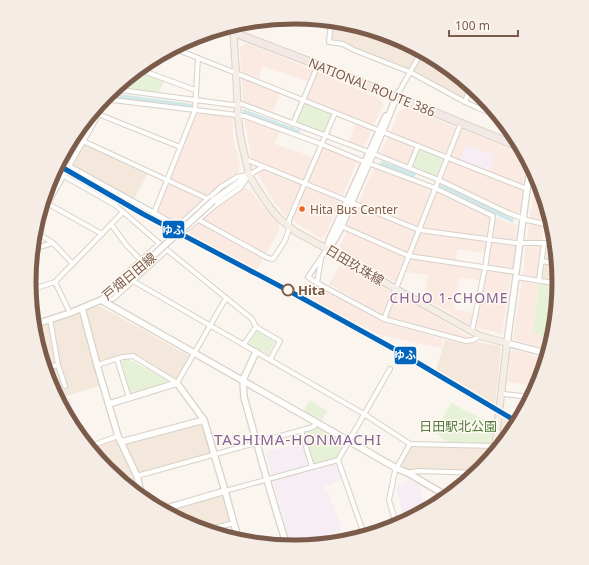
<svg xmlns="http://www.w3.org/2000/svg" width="589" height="565" viewBox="0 0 589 565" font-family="'Noto Sans','Noto Sans JP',sans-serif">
<rect width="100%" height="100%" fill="#faf5ee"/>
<!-- residential -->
<g fill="#f3e8db">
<path d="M 332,21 L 347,22 L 396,37 L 419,50 L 411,65 L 407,70 L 330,41 Z"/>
<path d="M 422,51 L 442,62 L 470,85 L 464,100 L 412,71 Z"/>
<path d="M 103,99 L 106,100 L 69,165 L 60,160 L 74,135 Z"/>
<path d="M 83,143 L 148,174 L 133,200 L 71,165 Z"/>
<path d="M 543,252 L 557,255 L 560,283 L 540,280 Z"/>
<path d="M 100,306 L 191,357 L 177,381 L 134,355 L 98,363 L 85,312 L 94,307 Z"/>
<path d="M 82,313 L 102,385 L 57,399 L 49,384 L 34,334 L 34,329 Z"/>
<path d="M 445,340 L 468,344 L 478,342 L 500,346 L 501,348 L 495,404 L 436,370 Z"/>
<path d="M 503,417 L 517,426 L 515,430 L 498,451 Z"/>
<path d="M 203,422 L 212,454 L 137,475 L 122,442 Z"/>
<path d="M 117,437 L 138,492 L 140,497 L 107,470 L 88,448 Z"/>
<path d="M 411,445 L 490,447 L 488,463 L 480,472 L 408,471 L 399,467 Z"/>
<path d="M 222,494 L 230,523 L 202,531 L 193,528 L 162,511 Z"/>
</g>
<!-- commercial -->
<g fill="#faeae2">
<path d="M 247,43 L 313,70 L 380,99 L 383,105 L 372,130 L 363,149 L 348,143 L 357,120 L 306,99 L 312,83 L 263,66 L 258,80 L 241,73 L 240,47 Z"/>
<path d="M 242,78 L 280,93 L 272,114 L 243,103 Z"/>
<path d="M 406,107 L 457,128 L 447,153 L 446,154 L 390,133 L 400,110 Z"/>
<path d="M 196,113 L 233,117 L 233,136 L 240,167 L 237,174 L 222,185 L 177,224 L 157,212 Z"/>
<path d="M 244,117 L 280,130 L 275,144 L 313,157 L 303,180 L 252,160 Z"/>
<path d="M 459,128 L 525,155 L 526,161 L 523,186 L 449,158 Z"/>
<path d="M 388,136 L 416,147 L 408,166 L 379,155 Z"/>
<path d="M 322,147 L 357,161 L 343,195 L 307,182 Z"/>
<path d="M 450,160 L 522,189 L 519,215 L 511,213 L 441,180 Z"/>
<path d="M 374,167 L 433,189 L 418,226 L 359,202 Z"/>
<path d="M 262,170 L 301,185 L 286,217 L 270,196 L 258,174 Z"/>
<path d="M 536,173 L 540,181 L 546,201 L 542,240 L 527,240 Z"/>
<path d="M 305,187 L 340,201 L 325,236 L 321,238 L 291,220 Z"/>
<path d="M 244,188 L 250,190 L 267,212 L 279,224 L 279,232 L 256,271 L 188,233 L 198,223 L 219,205 Z"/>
<path d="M 437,191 L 492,216 L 488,238 L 422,227 Z"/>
<path d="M 356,207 L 418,231 L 409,255 L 347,226 Z"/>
<path d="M 494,217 L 513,224 L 517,225 L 515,241 L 490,239 Z"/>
<path d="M 347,231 L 406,257 L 397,283 L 341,250 L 340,246 Z"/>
<path d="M 419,231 L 487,242 L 485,253 L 457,249 L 456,261 L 411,255 Z"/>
<path d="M 489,240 L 520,243 L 516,272 L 485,268 Z"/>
<path d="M 526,245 L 542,246 L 538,277 L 523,275 Z"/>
<path d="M 411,258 L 482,269 L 480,280 L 459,278 L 454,309 L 473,313 L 471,325 L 424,298 L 428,275 L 405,272 Z"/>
<path d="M 347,266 L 393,293 L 384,316 L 329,284 L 339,267 Z"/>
<path d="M 487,270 L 511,274 L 502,334 L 475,327 Z"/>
<path d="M 522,281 L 538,285 L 533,332 L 549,340 L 546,349 L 513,339 Z"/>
<path d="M 316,288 L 324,292 L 325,290 L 382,322 L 443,339 L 441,348 L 380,335 L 310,301 Z"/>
<path d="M 397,294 L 471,338 L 467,339 L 388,317 Z"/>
<path d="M 514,350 L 539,357 L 541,381 L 539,385 L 536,386 L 508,382 L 510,352 Z"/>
</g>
<!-- education -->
<g fill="#f6edf5">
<path d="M 466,145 L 496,155 L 488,173 L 459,162 Z"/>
<path d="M 71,399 L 77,423 L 83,442 L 74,430 L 71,425 L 63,401 Z"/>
<path d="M 303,442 L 310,466 L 273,477 L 266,452 Z"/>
<path d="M 337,461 L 343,479 L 321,488 L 327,491 L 342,528 L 313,546 L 292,548 L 273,480 L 308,470 L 309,474 L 308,469 Z"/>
<path d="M 408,478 L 420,485 L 425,511 L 417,517 L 404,519 L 396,485 L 406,483 Z"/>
</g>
<!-- green -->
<g fill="#e7f1d8">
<path d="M 137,70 L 165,80 L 158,94 L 116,88 Z"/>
<path d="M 304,103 L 305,103 L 332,114 L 325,133 L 323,133 L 296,124 L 296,121 Z"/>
<path d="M 418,149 L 446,159 L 438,177 L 411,167 Z"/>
<path d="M 539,282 L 560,285 L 555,335 L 550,350 L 547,350 L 549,340 L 533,332 Z"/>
<path d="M 257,331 L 275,342 L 267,356 L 248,345 Z"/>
<path d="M 125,357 L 169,381 L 169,384 L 130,394 L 121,359 Z"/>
<path d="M 310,400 L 327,411 L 321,422 L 303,412 Z"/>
<path d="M 451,403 L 493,425 L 491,444 L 449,443 L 435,432 Z"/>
<path d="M 318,427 L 345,443 L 337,458 L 312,465 L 303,432 Z"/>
</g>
<!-- water -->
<g fill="#cfe9eb">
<path d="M 112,93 L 192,104 L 192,107 L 111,97 Z"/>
<path d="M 243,109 L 300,130 L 299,134 L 243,113 Z"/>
<path d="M 381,161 L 416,173 L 414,178 L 379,165 Z"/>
<path d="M 440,183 L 514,219 L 513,223 L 438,187 Z"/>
</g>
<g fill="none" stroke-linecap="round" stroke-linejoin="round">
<defs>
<g id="street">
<path d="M 331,21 L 329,42 L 343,44 L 354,50 L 410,72 L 465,102 L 478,108 L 500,116"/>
<path d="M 173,48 L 418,146 L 527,189"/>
<path d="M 138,69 L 195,90"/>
<path d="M 145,72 L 149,61"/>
<path d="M 113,89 L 233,105 L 242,104 L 369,152 L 439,180 L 508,213 L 527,220 L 553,226 L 553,225"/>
<path d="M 396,97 L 422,51"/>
<path d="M 104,99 L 245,116 L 321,144 L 360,160 L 435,188 L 493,216 L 485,268 L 472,331"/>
<path d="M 465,102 L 471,85"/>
<path d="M 98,114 L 180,147"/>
<path d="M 293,124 L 318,65"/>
<path d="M 83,141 L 208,199"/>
<path d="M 245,159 L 419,230 L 516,243 L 544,243 L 556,245"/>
<path d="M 60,161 L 178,226 L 187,229 L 217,204 L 240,188 L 249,175 L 259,169 L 264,167"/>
<path d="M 409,168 L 418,146"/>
<path d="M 55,171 L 115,205 L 166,249 L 252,319 L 256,327 L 280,341 L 270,360"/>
<path d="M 43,201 L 102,234"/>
<path d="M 154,213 L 195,110 L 198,58"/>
<path d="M 199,220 L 268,258 L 273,259 C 282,245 290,237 289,220 L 335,113"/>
<path d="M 36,224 L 112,91"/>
<path d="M 111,224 L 127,246 L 141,260"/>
<path d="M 178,226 L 221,187 L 237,177 L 247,175"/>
<path d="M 341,226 L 409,256 L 516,272 L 516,277 L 560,284"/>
<path d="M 34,231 L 53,243 L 73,264"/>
<path d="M 32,249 L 53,243"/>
<path d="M 321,259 L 317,283 L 308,277 L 327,249"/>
<path d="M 542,261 L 558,264"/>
<path d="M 539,280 L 544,243"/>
<path d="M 133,281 L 364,414 L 410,444 L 495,446"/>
<path d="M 55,282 L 70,313"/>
<path d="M 317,283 L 384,319 L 466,341 L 473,340 L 480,336"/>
<path d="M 30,290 L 55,282 L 123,212"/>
<path d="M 103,298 L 109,289 L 159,244"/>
<path d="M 102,300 L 113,299 L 167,250"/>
<path d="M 50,319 L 58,365 L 65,386"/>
<path d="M 384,319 L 461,123"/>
<path d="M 244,344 L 256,327"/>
<path d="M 117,359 L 129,398"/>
<path d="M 97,365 L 123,357 L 133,356 L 177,383 L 226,298"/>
<path d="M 44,368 L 58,365"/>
<path d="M 504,394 L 522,396 L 532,398"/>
<path d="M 301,430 L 312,467"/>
<path d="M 88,447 L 118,436"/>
<path d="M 338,460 L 365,537"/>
<path d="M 408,473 L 418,471 L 479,473"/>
<path d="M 137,476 L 313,427 L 317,423"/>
<path d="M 225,491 L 338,460 L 390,369"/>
<path d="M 397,527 L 389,500 L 395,471 L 410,444"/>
<path d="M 203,531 L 234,523"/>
</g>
<g id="secondary">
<path d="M 213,201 L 228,190 L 249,175"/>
<path d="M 327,249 C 340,236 346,214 354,197 C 368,164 384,131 396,97"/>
<path d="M 327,249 L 329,241 L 386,116"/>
<path d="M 516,272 L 527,189 L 531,165"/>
<path d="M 516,277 L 507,343 L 549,354"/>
<path d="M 101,300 L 349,441 L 396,468 L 408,473 L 442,493 L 448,499"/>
<path d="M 82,308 L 97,365 L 118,436 L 137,476 L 143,500"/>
<path d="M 33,325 L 70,313 L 101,300 L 113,292 L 144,264"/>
<path d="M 256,352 L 243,380 L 244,397 L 267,480 L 287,547"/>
<path d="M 109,404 L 177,383 L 204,420 L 225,491 L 239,542"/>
<path d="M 121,442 L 204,420"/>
<path d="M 160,510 L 225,491"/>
</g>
<path id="primary" d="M 233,25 L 236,73 L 238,116 L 240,135 L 249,175 L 256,187 L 271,209 L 280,219 L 296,232 L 320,245 L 396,289 L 480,336 L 507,343 L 494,456"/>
<path id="highway" d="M 222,28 L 318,65 L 522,148"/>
</defs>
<!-- street casing -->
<use href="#street" stroke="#d8d0ca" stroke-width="6"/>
<!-- secondary casing -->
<use href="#secondary" stroke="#dad0ca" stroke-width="8"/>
<!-- primary casing -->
<use href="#primary" stroke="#dbd1ca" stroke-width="8"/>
<!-- highway casing -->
<use href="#highway" stroke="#dbd1ca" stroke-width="9"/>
<!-- street -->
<use href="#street" stroke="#fefefc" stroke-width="4"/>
<!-- secondary -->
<use href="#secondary" stroke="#fefefc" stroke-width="5.5"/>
<!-- primary -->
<use href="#primary" stroke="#f4eee6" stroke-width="6"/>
<!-- highway -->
<use href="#highway" stroke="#f2e9e6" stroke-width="7"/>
<!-- rail -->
<path stroke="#e6e3e6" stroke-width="1.5" stroke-dasharray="6 4" stroke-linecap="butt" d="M 143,214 L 159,225"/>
<defs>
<path id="secondary-bridge" d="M 144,264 L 213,201"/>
</defs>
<!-- secondary-bridge casing -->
<use href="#secondary-bridge" stroke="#dad0ca" stroke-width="8" stroke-linecap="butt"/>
<!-- secondary-bridge -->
<use href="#secondary-bridge" stroke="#fefefc" stroke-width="5.5"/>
<defs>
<path id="rail-1" d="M 58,165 L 143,214 L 291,292 L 396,350 L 519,423"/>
</defs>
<!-- rail-1 casing -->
<use href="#rail-1" stroke="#fff9f2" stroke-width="8"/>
<!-- rail-1 -->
<use href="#rail-1" stroke="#0065bd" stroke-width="5"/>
</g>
<!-- markers -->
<circle fill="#f26522" stroke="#fff9f2" stroke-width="1.5" cx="302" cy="209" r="3.5"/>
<circle fill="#fff9f2" stroke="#7b5b4a" stroke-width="2" cx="288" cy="290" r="5.5"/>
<g text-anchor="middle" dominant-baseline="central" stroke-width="3" stroke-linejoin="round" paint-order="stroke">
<!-- bus labels -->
<g font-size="12" fill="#7b5b4a" stroke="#fff9f2" text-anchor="start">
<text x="310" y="209">Hita Bus Center</text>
</g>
<!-- street labels -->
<g font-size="13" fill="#7b5b4a" stroke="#fff9f2">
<text transform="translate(372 87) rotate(22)">NATIONAL ROUTE 386</text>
<text transform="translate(355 265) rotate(31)">日田玖珠線</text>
<text transform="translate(129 276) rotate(-40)">戸畑日田線</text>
</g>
<!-- stop labels -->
<g font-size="13" font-weight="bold" fill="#7b5b4a" stroke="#fff9f2" text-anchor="start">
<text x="298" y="290">Hita</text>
</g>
<!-- park labels -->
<g font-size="13" fill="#527c3e" stroke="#fff9f2">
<text x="458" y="426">日田駅北公園</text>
</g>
<!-- neighbourhood labels -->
<g font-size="14" letter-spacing="1" fill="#846297" stroke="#fff9f2">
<text x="449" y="297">CHUO 1-CHOME</text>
</g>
<!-- quarter labels -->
<g font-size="15" letter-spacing="1" fill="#846297" stroke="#fff9f2">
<text x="298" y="439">TASHIMA-HONMACHI</text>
</g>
</g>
<!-- crop -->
<path d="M0 0H589V565H0ZM36 282a258 258 0 1 1 516 0a258 258 0 1 1-516 0Z" fill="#f4ece5" fill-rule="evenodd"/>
<path fill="none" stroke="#7b5b4a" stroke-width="5" d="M36 282a258 258 0 1 1 516 0a258 258 0 1 1-516 0Z"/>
<g stroke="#fff9f2" stroke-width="1.5">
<rect x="162" y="220" width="23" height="19" rx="4" fill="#0065bd"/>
<rect x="394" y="346" width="23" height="19" rx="4" fill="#0065bd"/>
</g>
<g font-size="11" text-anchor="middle" font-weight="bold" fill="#fff">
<text x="173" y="234">ゆふ</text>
<text x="405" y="359">ゆふ</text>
</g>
<!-- scale -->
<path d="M449 30v6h69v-6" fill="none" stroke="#7b5b4a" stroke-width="2"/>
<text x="455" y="30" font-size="12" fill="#7b5b4a" stroke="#fff9f2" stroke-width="3" paint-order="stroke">100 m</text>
</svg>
